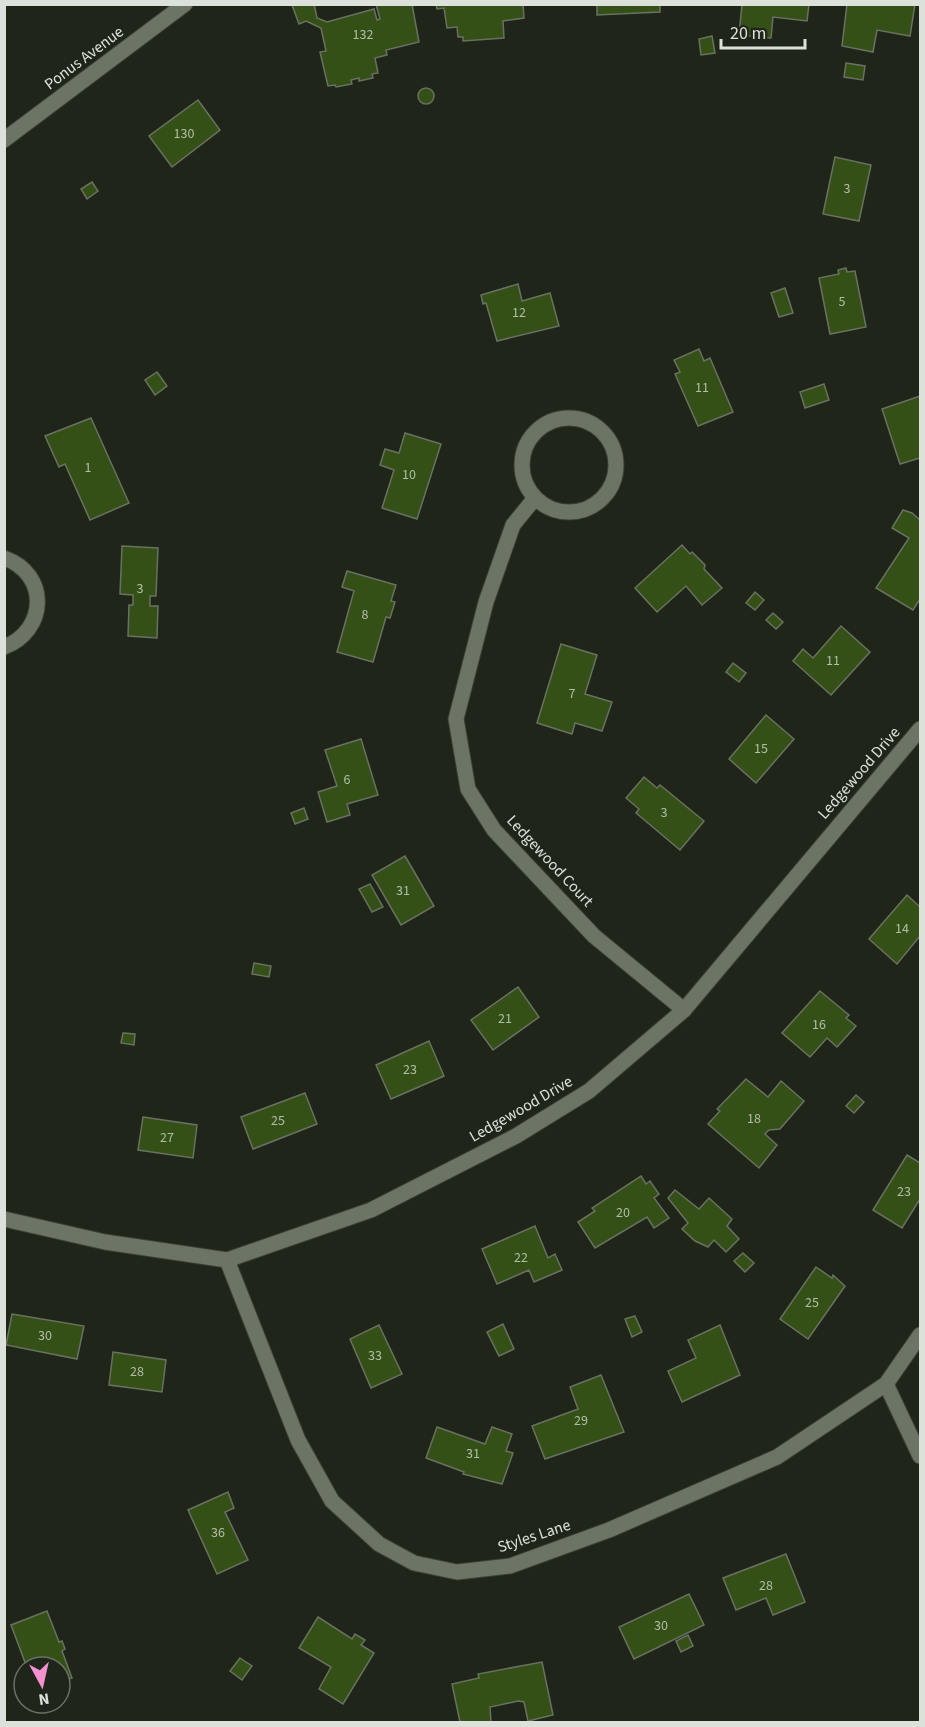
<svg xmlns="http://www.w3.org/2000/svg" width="925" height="1727" viewBox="0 0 925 1727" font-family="'Source Sans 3',sans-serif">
<rect width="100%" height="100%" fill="#1f2519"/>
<!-- building -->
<g fill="#355016" stroke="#697163" stroke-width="1.5">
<path d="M 314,4 L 317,18 L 327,22 L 374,9 L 377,20 L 380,19 L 376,4 L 412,4 L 419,42 L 386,50 L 387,55 L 375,58 L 378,73 L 372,74 L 373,78 L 359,81 L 359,78 L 351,80 L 352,84 L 336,87 L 335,85 L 328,86 L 320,52 L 326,51 L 321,28 L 306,21 L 299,24 L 292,5 Z"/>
<path d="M 436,4 L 523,4 L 524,18 L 503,21 L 504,38 L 463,41 L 463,37 L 458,37 L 457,27 L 447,28 L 444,8 L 437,9 Z"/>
<path d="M 597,4 L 660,4 L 660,12 L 597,15 Z"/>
<path d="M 742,4 L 809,4 L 807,21 L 773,17 L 771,38 L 739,35 Z"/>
<path d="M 847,4 L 915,4 L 910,36 L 877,30 L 873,52 L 842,46 Z"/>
<path d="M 712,36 L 715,53 L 701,55 L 699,39 Z"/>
<path d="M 846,63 L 865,66 L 863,80 L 844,77 Z"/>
<circle cx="426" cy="96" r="8"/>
<path d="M 198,100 L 220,130 L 172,167 L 149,136 Z"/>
<path d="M 835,157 L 871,165 L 859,221 L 823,214 Z"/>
<path d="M 92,182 L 98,191 L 87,199 L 81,189 Z"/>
<path d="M 846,268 L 847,272 L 855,271 L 866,327 L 830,334 L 819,278 L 839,274 L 838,270 Z"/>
<path d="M 518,284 L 522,301 L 550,293 L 559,326 L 497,341 L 486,303 L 483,304 L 481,295 Z"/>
<path d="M 785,288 L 793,313 L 779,317 L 771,293 Z"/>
<path d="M 699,349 L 704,361 L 710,358 L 733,412 L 698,426 L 675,374 L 680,372 L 674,360 Z"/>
<path d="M 157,372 L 167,386 L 155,395 L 145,380 Z"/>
<path d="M 824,384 L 829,400 L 805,408 L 800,392 Z"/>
<path d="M 920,396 L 920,458 L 900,464 L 882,409 Z"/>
<path d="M 91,418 L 129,503 L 90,520 L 65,464 L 59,467 L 45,436 Z"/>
<path d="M 405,433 L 441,444 L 417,519 L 382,508 L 394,470 L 380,465 L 385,449 L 399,453 Z"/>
<path d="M 903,510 L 912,513 L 920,520 L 920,599 L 913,610 L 876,588 L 909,538 L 892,528 Z"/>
<path d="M 682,545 L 690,554 L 692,552 L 705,565 L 704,569 L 722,588 L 702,605 L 686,586 L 657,612 L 635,588 Z"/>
<path d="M 122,546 L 158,548 L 156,596 L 150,596 L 150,606 L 158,606 L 157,638 L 128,636 L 129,605 L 133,605 L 133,595 L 120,594 Z"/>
<path d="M 347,571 L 396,585 L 391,601 L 395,602 L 390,618 L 386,617 L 373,662 L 337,652 L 354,591 L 342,587 Z"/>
<path d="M 755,592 L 764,600 L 755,610 L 746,603 Z"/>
<path d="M 773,613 L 783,622 L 776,629 L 766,620 Z"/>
<path d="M 841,626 L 870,652 L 831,695 L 793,661 L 803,649 L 813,658 Z"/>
<path d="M 561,644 L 597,655 L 585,694 L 612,702 L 602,731 L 575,723 L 572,734 L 537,723 Z"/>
<path d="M 733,663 L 746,673 L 739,682 L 726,672 Z"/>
<path d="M 766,715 L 794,739 L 756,783 L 729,759 Z"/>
<path d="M 361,739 L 378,795 L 347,804 L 350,815 L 327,822 L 318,792 L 337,786 L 325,750 Z"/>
<path d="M 644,777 L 657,788 L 660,785 L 704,821 L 680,850 L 636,813 L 639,809 L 626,798 Z"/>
<path d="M 304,808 L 308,819 L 295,824 L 291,813 Z"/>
<path d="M 405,856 L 434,906 L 401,925 L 372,875 Z"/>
<path d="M 370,884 L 383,907 L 372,912 L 359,889 Z"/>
<path d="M 907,895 L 920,907 L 920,936 L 897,964 L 869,939 Z"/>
<path d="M 254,963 L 271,966 L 269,977 L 252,974 Z"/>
<path d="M 518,987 L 539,1017 L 493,1050 L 471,1020 Z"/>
<path d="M 820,991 L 849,1015 L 846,1018 L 856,1026 L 837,1047 L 827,1038 L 810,1057 L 782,1033 Z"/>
<path d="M 123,1033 L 135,1034 L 134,1045 L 121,1043 Z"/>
<path d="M 429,1041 L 444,1076 L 391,1099 L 376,1065 Z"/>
<path d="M 746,1079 L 768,1097 L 781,1081 L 804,1101 L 780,1129 L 769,1130 L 765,1134 L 777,1145 L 759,1168 L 708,1124 L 720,1111 L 717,1109 Z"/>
<path d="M 305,1093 L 317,1124 L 253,1149 L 241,1117 Z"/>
<path d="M 856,1095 L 864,1102 L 854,1113 L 846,1106 Z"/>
<path d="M 143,1117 L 197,1125 L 193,1158 L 138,1150 Z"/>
<path d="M 907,1155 L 920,1163 L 920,1199 L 902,1228 L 873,1210 Z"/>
<path d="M 641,1176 L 646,1184 L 650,1181 L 659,1194 L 654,1198 L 669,1218 L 654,1228 L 647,1217 L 595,1248 L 578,1222 L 595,1211 L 592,1208 Z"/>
<path d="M 675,1190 L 699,1209 L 709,1198 L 732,1219 L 727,1226 L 739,1239 L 726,1252 L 714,1240 L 708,1247 L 695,1241 L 682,1229 L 688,1223 L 668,1198 Z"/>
<path d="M 535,1226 L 548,1258 L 555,1254 L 562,1270 L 534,1282 L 529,1270 L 497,1284 L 482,1249 Z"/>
<path d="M 743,1253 L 754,1263 L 745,1272 L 734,1261 Z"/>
<path d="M 816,1267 L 832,1278 L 833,1275 L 845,1286 L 808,1339 L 780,1319 Z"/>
<path d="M 12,1314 L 84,1326 L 77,1359 L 6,1345 Z"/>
<path d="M 635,1316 L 642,1332 L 632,1337 L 625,1319 Z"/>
<path d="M 503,1324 L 514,1349 L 499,1356 L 487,1332 Z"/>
<path d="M 379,1325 L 402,1374 L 371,1388 L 350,1339 Z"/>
<path d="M 720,1325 L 740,1375 L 682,1402 L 668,1371 L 696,1358 L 688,1340 Z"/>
<path d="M 113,1352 L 166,1360 L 162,1392 L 109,1385 Z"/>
<path d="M 601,1375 L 624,1432 L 545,1459 L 532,1426 L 578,1409 L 570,1387 Z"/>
<path d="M 437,1427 L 485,1444 L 492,1427 L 512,1434 L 506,1451 L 513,1453 L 502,1484 L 463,1474 L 464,1472 L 426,1458 Z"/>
<path d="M 228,1492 L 234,1508 L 225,1512 L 248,1560 L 217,1574 L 188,1510 Z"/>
<path d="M 786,1554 L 805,1602 L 773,1615 L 766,1598 L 736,1610 L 723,1578 Z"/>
<path d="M 689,1594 L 704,1625 L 634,1659 L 619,1627 Z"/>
<path d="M 47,1611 L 59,1642 L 62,1641 L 65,1649 L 62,1651 L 72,1678 L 60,1682 L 60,1667 L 33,1667 L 31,1663 L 26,1665 L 11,1625 Z"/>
<path d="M 318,1617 L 352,1639 L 355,1634 L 365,1640 L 361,1645 L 374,1653 L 343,1704 L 319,1689 L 331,1667 L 299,1648 Z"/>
<path d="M 688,1635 L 693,1646 L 681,1652 L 676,1641 Z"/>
<path d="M 240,1658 L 252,1666 L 242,1680 L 230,1671 Z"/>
<path d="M 542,1662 L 553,1715 L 528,1721 L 524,1702 L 518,1701 L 490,1707 L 491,1722 L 460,1722 L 452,1684 L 479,1678 L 478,1674 Z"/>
</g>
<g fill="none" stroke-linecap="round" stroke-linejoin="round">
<defs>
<g id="street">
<circle cx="569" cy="465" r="47"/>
<path d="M 535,498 L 513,525 L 486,602 L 456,719 L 468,789 L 494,830 L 594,936 L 684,1010"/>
<path d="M 4,558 C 50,574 47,631 4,647"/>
<path d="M 4,1219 L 105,1242 L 227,1260 L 371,1210 L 516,1136 L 589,1091 L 684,1010 L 920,729"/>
<path d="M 227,1260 L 298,1440 L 332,1501 L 379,1544 L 414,1563 L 457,1572 L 510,1566 L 609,1530 L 777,1457 L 886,1384 L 920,1335"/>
<path d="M 886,1384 L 920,1456"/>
</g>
<path id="secondary" d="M 4,140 L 185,4"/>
</defs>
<!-- street casing -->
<use href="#street" stroke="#3b4137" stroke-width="17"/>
<!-- secondary casing -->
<use href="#secondary" stroke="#3b4137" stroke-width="17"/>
<!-- street -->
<use href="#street" stroke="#6c7466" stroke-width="15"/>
<!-- secondary -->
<use href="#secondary" stroke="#6c7466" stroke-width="15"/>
</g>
<g text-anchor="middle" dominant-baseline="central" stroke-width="4.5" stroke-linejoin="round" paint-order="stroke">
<!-- number labels -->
<g font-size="14" fill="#b2bda8">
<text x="363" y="35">132</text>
<text x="184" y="134">130</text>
<text x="847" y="189">3</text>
<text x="842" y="302">5</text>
<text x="519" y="313">12</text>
<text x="702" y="388">11</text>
<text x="88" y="468">1</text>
<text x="409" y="475">10</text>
<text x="140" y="589">3</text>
<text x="365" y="615">8</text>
<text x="833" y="661">11</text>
<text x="572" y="694">7</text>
<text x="761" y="749">15</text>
<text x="347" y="780">6</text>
<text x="664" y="813">3</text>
<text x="403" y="891">31</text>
<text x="902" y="929">14</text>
<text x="505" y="1019">21</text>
<text x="819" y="1025">16</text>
<text x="410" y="1070">23</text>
<text x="754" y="1119">18</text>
<text x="278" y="1121">25</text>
<text x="167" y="1138">27</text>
<text x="904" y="1192">23</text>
<text x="623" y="1213">20</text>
<text x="521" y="1258">22</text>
<text x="812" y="1303">25</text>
<text x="45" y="1336">30</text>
<text x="375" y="1356">33</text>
<text x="137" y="1372">28</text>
<text x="581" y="1421">29</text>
<text x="473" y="1454">31</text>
<text x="218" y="1533">36</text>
<text x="766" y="1586">28</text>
<text x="661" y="1626">30</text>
</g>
<!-- street labels -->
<g font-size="16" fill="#dce1d9" stroke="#1f2519">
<text transform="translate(84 58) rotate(-37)">Ponus Avenue</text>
<text transform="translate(859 773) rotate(-49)">Ledgewood Drive</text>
<text transform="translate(550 861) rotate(47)">Ledgewood Court</text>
<text transform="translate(521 1109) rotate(-30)">Ledgewood Drive</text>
<text transform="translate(534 1536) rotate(-18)">Styles Lane</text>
</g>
</g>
<!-- border -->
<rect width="925" height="1727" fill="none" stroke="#dce1d9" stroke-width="12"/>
<!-- north arrow -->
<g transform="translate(42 1685) rotate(172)"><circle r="28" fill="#1f2519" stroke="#6b7066" stroke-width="1.5"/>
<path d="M0-4.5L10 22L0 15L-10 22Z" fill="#f590d1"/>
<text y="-9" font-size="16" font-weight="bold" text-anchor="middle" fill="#dce1d9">N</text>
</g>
<!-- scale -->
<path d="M721 39v9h84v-9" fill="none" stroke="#dce1d9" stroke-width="3"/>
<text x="730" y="39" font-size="18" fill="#dce1d9" stroke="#1f2519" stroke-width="4.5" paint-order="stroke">20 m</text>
</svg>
